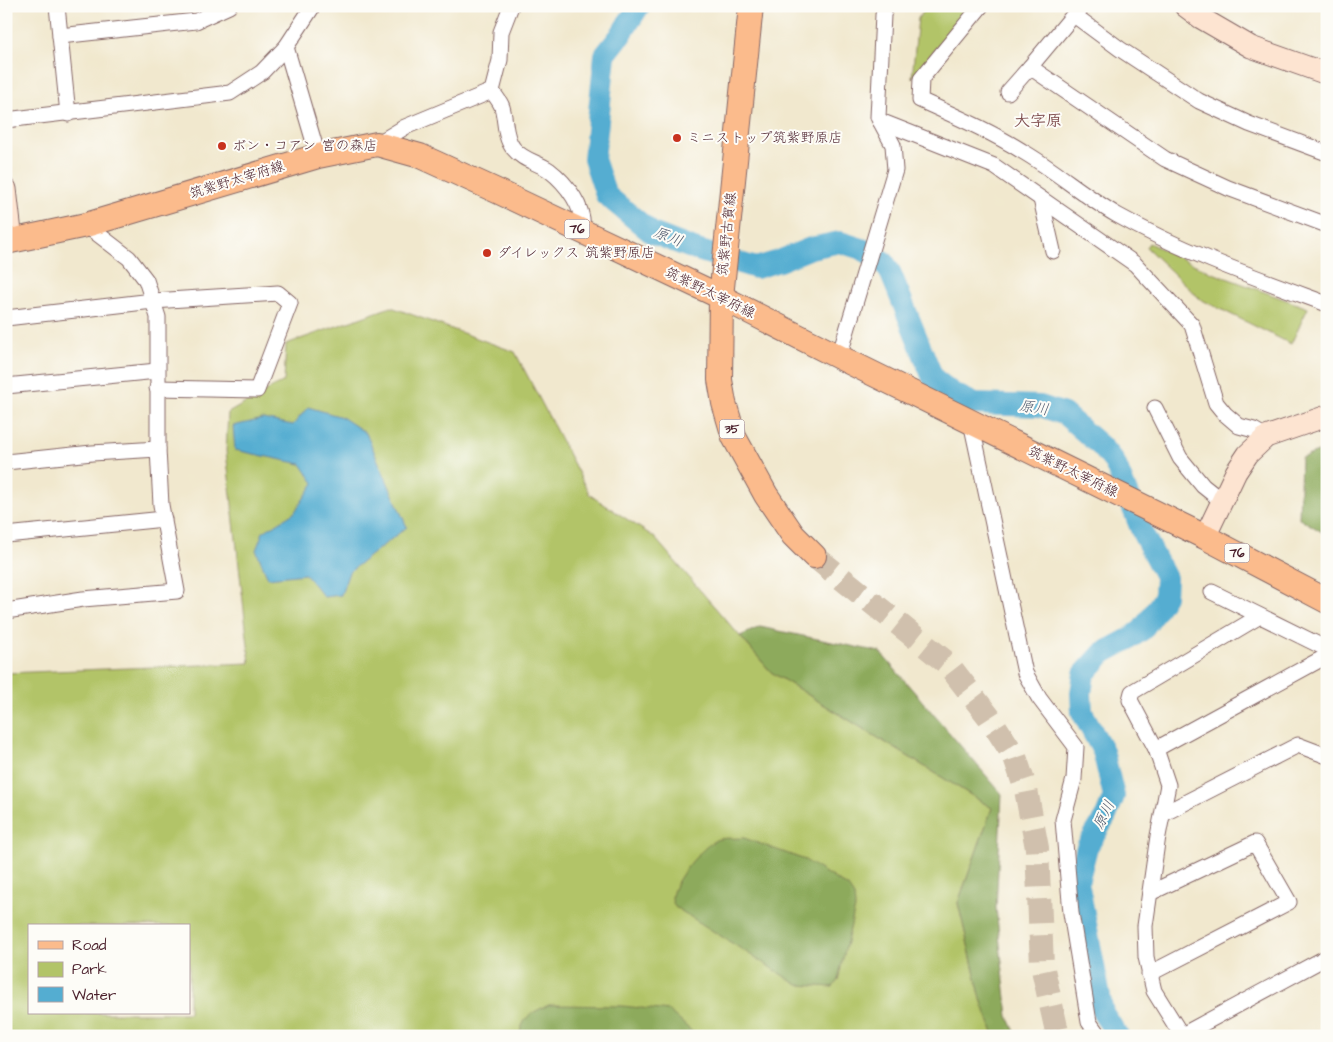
<svg xmlns="http://www.w3.org/2000/svg" width="1333" height="1042" viewBox="0 0 1333 1042" font-family="'Architects Daughter','Klee One',sans-serif">
<rect width="100%" height="100%" fill="#fdfcf7"/>
<filter id="ink" filterUnits="userSpaceOnUse"><feTurbulence type="fractalNoise" baseFrequency=".02" numOctaves="2"/><feDisplacementMap in="SourceGraphic" scale="10" xChannelSelector="R" yChannelSelector="G"/><feConvolveMatrix kernelMatrix="1 2 1 2 8 2 1 2 1" color-interpolation-filters="sRGB"/></filter>
<filter id="wash" filterUnits="userSpaceOnUse"><feTurbulence type="fractalNoise" baseFrequency=".0096" numOctaves="4" result="noise"/><feDisplacementMap in="SourceGraphic" scale="20" xChannelSelector="R" yChannelSelector="G"/><feGaussianBlur stdDeviation="1.12" result="paint"/><feColorMatrix in="noise" values="0 0 0 0 0 0 0 0 0 0 0 0 0 0 0 0 0 1.4 0 .05"/><feComposite in="paint" operator="in"/></filter>
<g filter="url(#wash)">
<rect width="100%" height="100%" fill="#f1e8ce"/>
<!-- green -->
<g fill="#b2c468" stroke="#7e724a" fill-rule="evenodd">
<path d="M 929,6 L 970,6 L 912,78 L 918,18 Z"/>
<path d="M 1149,243 L 1210,272 L 1308,308 L 1291,344 L 1200,299 L 1146,247 Z"/>
<path d="M 391,307 L 515,352 L 590,495 L 654,537 L 771,672 L 992,808 L 958,903 L 981,999 L 994,1036 L 6,1036 L 6,673 L 250,663 L 226,451 L 228,413 L 284,381 L 286,344 ZM 29,926 L 189,926 L 189,1013 L 29,1013 Z"/>
</g>
<!-- forest -->
<g fill="#8daa5c" stroke="#6c6444">
<path d="M 1327,449 L 1327,535 L 1299,518 L 1301,458 Z"/>
<path d="M 760,627 L 880,652 L 1002,794 L 996,908 L 1008,1016 L 1017,1036 L 994,1036 L 981,999 L 958,903 L 992,808 L 771,672 L 740,636 Z"/>
<path d="M 744,838 L 805,860 L 848,887 L 854,896 L 855,908 L 838,980 L 833,987 L 798,985 L 675,907 C 674,905 672,901 672,899 C 671,883 702,847 716,840 C 724,837 735,839 744,838 Z"/>
<path d="M 549,1005 L 622,1006 L 669,1011 L 697,1036 L 519,1036 C 524,1015 531,1013 549,1005 Z"/>
</g>
<!-- water -->
<path fill="#54add1" stroke="#4f667e" d="M 308,407 L 342,417 L 366,433 L 407,527 L 349,572 L 341,595 L 324,597 L 305,574 L 268,578 L 256,550 L 263,532 L 294,513 L 314,483 L 301,464 L 235,450 L 233,426 L 263,419 L 293,425 Z"/>
<g fill="none" stroke-linecap="round" stroke-linejoin="round">
<!-- river -->
<path stroke="#54add1" stroke-width="22" d="M 639,6 L 620,36 L 605,55 L 594,159 L 606,195 L 652,233 L 694,249 L 756,268 L 779,261 L 811,248 L 840,242 L 862,249 L 884,262 L 891,274 L 933,378 L 952,393 L 975,404 L 1040,406 L 1064,414 L 1102,447 L 1115,463 L 1143,534 L 1166,578 L 1165,596 L 1150,619 L 1142,630 L 1129,639 L 1103,653 L 1084,674 L 1081,693 L 1082,712 L 1103,751 L 1114,796 L 1106,816 L 1087,847 L 1078,882 L 1103,1013 L 1118,1036"/>
</g>
</g>
<g filter="url(#ink)">
<g fill="none" stroke-linecap="round" stroke-linejoin="round">
<!-- primary-tunnel -->
<path stroke="#d0c0ad" stroke-width="24" stroke-dasharray="24 12" stroke-linecap="butt" d="M 814,556 L 947,663 L 989,717 L 1015,757 L 1026,790 L 1037,848 L 1042,965 L 1058,1036"/>
<defs>
<g id="street">
<path d="M 57,6 L 68,114"/>
<path d="M 981,6 L 921,79 L 920,100 C 955,116 990,131 1022,151 C 1055,170 1084,196 1117,215 C 1185,253 1254,277 1327,304"/>
<path d="M 1081,6 L 1030,67 L 1165,159 L 1228,188 L 1327,225"/>
<path d="M 1074,15 L 1120,49 L 1199,101 L 1249,124 L 1327,153"/>
<path d="M 60,36 L 196,21 L 229,6"/>
<path d="M 286,47 L 318,156"/>
<path d="M 492,91 C 495,96 500,101 502,107 C 506,120 504,137 513,148 C 522,160 537,162 549,170 C 566,183 586,208 582,231"/>
<path d="M 1008,92 L 1030,67"/>
<path d="M 6,120 L 230,93 L 262,72 L 286,47 L 313,6"/>
<path d="M 880,121 L 994,166 L 1135,264 L 1192,325 L 1216,403 L 1225,414 L 1239,426 L 1254,430 L 1266,437"/>
<path d="M 377,144 L 405,127 L 492,91 L 500,60 L 501,32 L 511,6"/>
<path d="M 1041,199 L 1053,251"/>
<path d="M 6,318 L 153,301 L 278,293 L 290,303 L 257,390 L 157,388"/>
<path d="M 839,357 L 895,170 L 893,145 L 878,117 L 883,15 L 886,6"/>
<path d="M 6,386 L 157,371"/>
<path d="M 1155,408 L 1180,458 L 1203,486 L 1223,502"/>
<path d="M 971,422 L 1025,673 L 1039,698 L 1076,747 L 1074,779 L 1063,820 L 1071,913 L 1089,1022 L 1099,1036"/>
<path d="M 6,462 L 92,453 L 158,449"/>
<path d="M 6,535 L 164,519"/>
<path d="M 1212,592 L 1327,649"/>
<path d="M 6,611 L 83,599 L 177,591 L 161,505 L 158,449 L 158,317 L 146,280 L 129,258 L 86,225"/>
<path d="M 1156,749 L 1323,658 L 1327,654"/>
<path d="M 1163,814 L 1298,745 L 1327,756"/>
<path d="M 1149,974 L 1289,902 L 1255,843 L 1150,893"/>
<path d="M 1182,1035 L 1327,957"/>
<path d="M 1182,1036 L 1154,991 L 1146,957 L 1145,926 L 1158,836 L 1168,785 L 1156,749 L 1130,700 L 1132,692 L 1260,616"/>
</g>
<g id="secondary">
<path d="M 1185,6 L 1201,18 L 1251,47 L 1327,74"/>
<path d="M 6,189 L 12,241"/>
<path d="M 1205,537 L 1236,472 L 1248,454 L 1266,437 L 1327,416"/>
</g>
<g id="primary">
<path d="M 751,6 L 721,297 L 720,380 L 724,403 L 734,437 L 766,495 L 793,535 L 814,556"/>
<path d="M 6,242 L 86,225 L 318,156 L 377,144 L 420,156 L 497,191 L 721,297 L 839,357 L 1205,537 L 1327,601"/>
</g>
</defs>
<!-- street casing -->
<use href="#street" stroke="#846564" stroke-width="17"/>
<!-- secondary casing -->
<use href="#secondary" stroke="#846564" stroke-width="23"/>
<!-- primary casing -->
<use href="#primary" stroke="#846564" stroke-width="26"/>
<!-- street -->
<use href="#street" stroke="#fff" stroke-width="15"/>
<!-- secondary -->
<use href="#secondary" stroke="#fde4d1" stroke-width="21"/>
<!-- primary -->
<use href="#primary" stroke="#fbbb8c" stroke-width="24"/>
</g>
</g>
<!-- markers -->
<g fill="#c8321e" stroke="#fdfcf7" stroke-width="2">
<circle cx="677" cy="138" r="5"/>
<circle cx="222" cy="146" r="5"/>
<circle cx="487" cy="253" r="5"/>
</g>
<g text-anchor="middle" dominant-baseline="central" stroke-width="4" stroke-linejoin="round" paint-order="stroke">
<!-- shield labels -->
<g fill="#fdfcf7" stroke="#806168" stroke-width="1">
<rect x="564.5" y="219.5" width="25" height="19" rx="4"/>
<rect x="719.5" y="419.5" width="25" height="19" rx="4"/>
<rect x="1224.5" y="543.5" width="25" height="19" rx="4"/>
</g>
<g font-size="12" font-weight="bold" fill="#4a1f2b">
<text x="577" y="229">76</text>
<text x="732" y="429">35</text>
<text x="1237" y="553">76</text>
</g>
<!-- poi labels -->
<g font-size="14" fill="#4a1f2b" stroke="#fdfcf7" text-anchor="start">
<text x="687" y="138">ミニストップ筑紫野原店</text>
<text x="232" y="146">ボン・コアン 宮の森店</text>
<text x="497" y="253">ダイレックス 筑紫野原店</text>
</g>
<!-- street labels -->
<g font-size="14" fill="#4a1f2b" stroke="#fdfcf7">
<text transform="translate(237 180) rotate(-17)">筑紫野太宰府線</text>
<text transform="translate(727 234) rotate(-84)">筑紫野古賀線</text>
<text transform="translate(710 293) rotate(26)">筑紫野太宰府線</text>
<text transform="translate(1073 472) rotate(26)">筑紫野太宰府線</text>
</g>
<!-- water labels -->
<g font-size="15" font-style="italic" fill="#4e586d" stroke="#fdfcf7">
<text transform="translate(668 237) rotate(21)">原川</text>
<text transform="translate(1034 408) rotate(8)">原川</text>
<text transform="translate(1104 815) rotate(-63)">原川</text>
</g>
<!-- quarter labels -->
<g font-size="16" font-weight="bold" fill="#804f50" stroke="#fdfcf7">
<text x="1038" y="121">大字原</text>
</g>
</g>
<!-- margin -->
<rect width="1333" height="1042" fill="none" stroke="#fdfcf7" stroke-width="25"/>
<!-- legend -->
<rect x="28" y="924" width="162" height="90" fill="#fdfcf7" stroke="#b5a4a5"/>
<rect x="38" y="941" width="25" height="8" fill="#fbbb8c" stroke="#b5a4a5"/>
<text x="72" y="950" font-size="15" fill="#4a1f2b">Road</text>
<rect x="38" y="962" width="25" height="15" fill="#b2c468" stroke="#b5a4a5"/>
<text x="72" y="974" font-size="15" fill="#4a1f2b">Park</text>
<rect x="38" y="987" width="25" height="15" fill="#54add1" stroke="#b5a4a5"/>
<text x="72" y="1000" font-size="15" fill="#4a1f2b">Water</text>
</svg>
